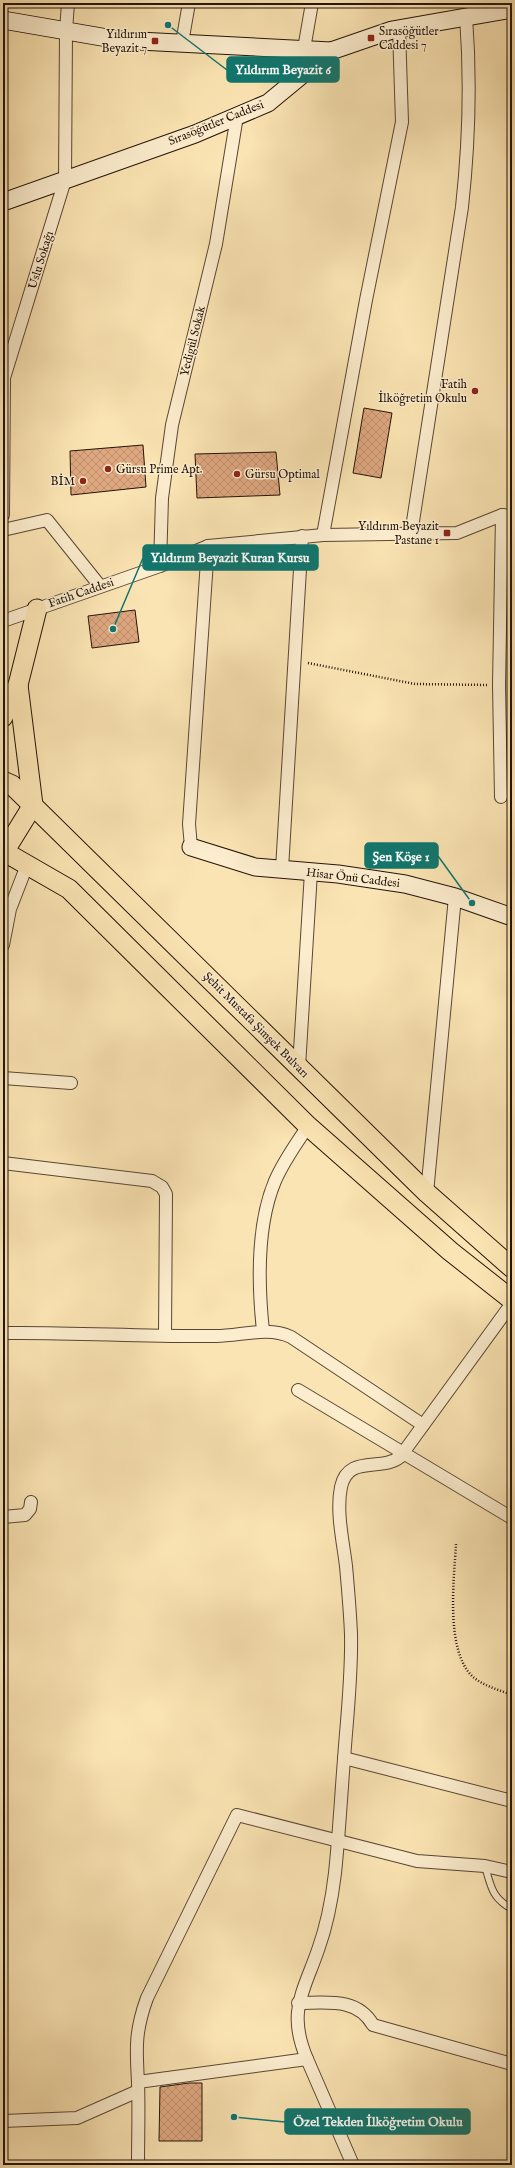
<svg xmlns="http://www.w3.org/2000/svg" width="515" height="2168" viewBox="0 0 515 2168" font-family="'IM FELL English',serif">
<defs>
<pattern id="building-cross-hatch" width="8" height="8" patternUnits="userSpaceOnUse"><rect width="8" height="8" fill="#dea780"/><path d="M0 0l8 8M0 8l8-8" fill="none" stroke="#be8f6d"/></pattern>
</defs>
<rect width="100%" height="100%" fill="#fbe4b3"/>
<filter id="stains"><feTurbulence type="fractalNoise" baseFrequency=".005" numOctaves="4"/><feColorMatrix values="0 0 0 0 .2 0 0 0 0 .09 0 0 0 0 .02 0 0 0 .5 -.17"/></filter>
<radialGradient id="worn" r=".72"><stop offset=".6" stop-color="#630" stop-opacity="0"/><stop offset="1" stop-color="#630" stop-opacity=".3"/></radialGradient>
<!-- building -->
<g fill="url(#building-cross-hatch)" stroke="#231309">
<path d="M 364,408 L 392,413 L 381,478 L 353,473 Z"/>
<path d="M 143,445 L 146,487 L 71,495 L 70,451 Z"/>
<path d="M 276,452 L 280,495 L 197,498 L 195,454 Z"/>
<path d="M 135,610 L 139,642 L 92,648 L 88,616 Z"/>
<path d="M 189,2083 L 202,2083 L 202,2141 L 159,2141 L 160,2087 Z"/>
</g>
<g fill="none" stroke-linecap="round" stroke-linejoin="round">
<defs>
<path id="lane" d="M 485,1866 C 491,1887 492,1898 512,1909"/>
<g id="street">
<path d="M 182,43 L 189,3"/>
<path d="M 304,49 L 312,3"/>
<path d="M 3,515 L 4,378 L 65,180 L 66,31 L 68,3"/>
<path d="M 3,530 L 47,520 L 100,586"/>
<path d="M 411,534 L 462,207 C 469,143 471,81 466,17"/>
<path d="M 323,535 L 366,300 L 402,122 L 399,29"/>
<path d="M 160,566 L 162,498 L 172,425 L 216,244 L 237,116"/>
<path d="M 3,621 L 160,566 L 208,546 L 323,535 L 457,533 L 502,515 L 512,516"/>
<path d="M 501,797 L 499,685 L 502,515"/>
<path d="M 191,847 L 189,824 L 208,546"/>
<path d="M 282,869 L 302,536"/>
<path d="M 3,945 L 10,909 L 27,865"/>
<path d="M 299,1067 L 311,872"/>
<path d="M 3,1078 L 71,1083"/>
<path d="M 3,1163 L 152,1181 L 162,1187 L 166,1194 L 165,1335"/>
<path d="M 427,1193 L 455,897"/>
<path d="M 263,1331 C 258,1284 256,1226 275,1181 C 283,1162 296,1144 308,1126"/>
<path d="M 3,1333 C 74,1332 145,1337 216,1336 C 241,1336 267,1326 291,1337 L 423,1425"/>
<path d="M 298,1390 L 512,1518"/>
<path d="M 3,1517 L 25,1515 L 30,1509 L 31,1502"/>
<path d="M 344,1758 L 512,1801"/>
<path d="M 298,2003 C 326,2003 357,1997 373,2025 L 512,2064"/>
<path d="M 307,2059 C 287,2012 303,1993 318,1950 C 327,1925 332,1899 335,1873 C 339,1835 341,1797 344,1759 C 347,1717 352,1676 351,1634 C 350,1611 348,1588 346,1566 C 343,1541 336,1512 341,1487 C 348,1454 381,1472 400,1457 L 512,1303"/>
<path d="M 138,2082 L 307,2059 L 353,2165"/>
<path d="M 3,2121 L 77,2118 L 138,2091"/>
<path d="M 138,2165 C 138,2137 139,2109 138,2082 C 136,2048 135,2031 147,1998 L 237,1815 L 417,1861 L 485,1866 L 512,1872"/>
</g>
<g id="secondary">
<path d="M 3,20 L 119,40 L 331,51"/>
<path d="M 3,202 L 195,134 L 268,103 L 331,51 L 392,30 L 512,9"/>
<path d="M 191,847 L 255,867 L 338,874 L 405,884 L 455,897 L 512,917"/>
</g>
<g id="primary">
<path d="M 3,717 L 18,685 L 37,609"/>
<path d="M 3,781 L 12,785 L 427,1193 L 512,1268"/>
<path d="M 3,851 L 69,889 L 308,1126 L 450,1251 L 512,1300"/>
<path d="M 4,852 L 33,805 L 18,685"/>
</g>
</defs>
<!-- lane casing -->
<use href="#lane" stroke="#594734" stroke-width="8"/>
<!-- street casing -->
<use href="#street" stroke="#594734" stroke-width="14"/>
<!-- secondary casing -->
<use href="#secondary" stroke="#231309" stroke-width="19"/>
<!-- primary casing -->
<use href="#primary" stroke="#231309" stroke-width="21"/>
<!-- path -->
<g stroke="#231309" stroke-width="2.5" stroke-dasharray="1 2" stroke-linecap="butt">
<path d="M 308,663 L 415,684 L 487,685"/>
<path d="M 456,1544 C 454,1580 445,1651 473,1677 C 484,1686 499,1690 512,1695"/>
</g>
<!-- lane -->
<use href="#lane" stroke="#fcedce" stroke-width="6"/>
<!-- street -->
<use href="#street" stroke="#fcedce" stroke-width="12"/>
<!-- secondary -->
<use href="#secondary" stroke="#fcedce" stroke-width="17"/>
<!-- primary -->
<use href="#primary" stroke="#fbe4b3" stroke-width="19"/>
</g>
<!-- markers -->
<g fill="#8f2418" stroke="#fcedce" stroke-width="1.5">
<rect x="367" y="34" width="8" height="8" rx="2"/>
<rect x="151" y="37" width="8" height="8" rx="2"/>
<circle cx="475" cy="391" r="4"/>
<circle cx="108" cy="469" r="4"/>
<circle cx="237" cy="474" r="4"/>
<circle cx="83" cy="481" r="4"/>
<rect x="443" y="529" width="8" height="8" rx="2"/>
</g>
<g text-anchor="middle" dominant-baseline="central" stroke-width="3" stroke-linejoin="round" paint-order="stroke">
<!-- poi labels -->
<g font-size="12" fill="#231309" stroke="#fcedce" text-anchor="end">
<text x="379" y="31" text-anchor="start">Sırasöğütler<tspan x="379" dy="14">Caddesi 7</tspan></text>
<text x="147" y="34">Yıldırım<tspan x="147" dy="14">Beyazit 7</tspan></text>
<text x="467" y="384">Fatih<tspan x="467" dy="14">İlköğretim Okulu</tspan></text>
<text x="116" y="469" text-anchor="start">Gürsu Prime Apt.</text>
<text x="245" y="474" text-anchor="start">Gürsu Optimal</text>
<text x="75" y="481">BİM</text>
<text x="439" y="526">Yıldırım Beyazit<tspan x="439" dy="14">Pastane 1</tspan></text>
</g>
<!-- street labels -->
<g font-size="12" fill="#231309" stroke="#fcedce">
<text transform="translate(216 123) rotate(-22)">Sırasöğütler Caddesi</text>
<text transform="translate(41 260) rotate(-73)">Uslu Sokağı</text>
<text transform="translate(193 341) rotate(-76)">Yedigül Sokak</text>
<text transform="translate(81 593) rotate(-19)">Fatih Caddesi</text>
<text transform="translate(353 878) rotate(7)">Hisar Önü Caddesi</text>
<text transform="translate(256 1025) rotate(45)">Şehit Mustafa Şimşek Bulvarı</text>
</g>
</g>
<!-- callouts -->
<path fill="none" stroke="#0f766e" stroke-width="1.5" d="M168 25L227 70M113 629L143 558M472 903L438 856M234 2117L285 2122"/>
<g fill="#0f766e" stroke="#fcedce" stroke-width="1.5">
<circle cx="168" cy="25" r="4"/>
<circle cx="113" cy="629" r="4"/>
<circle cx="472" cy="903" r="4"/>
<circle cx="234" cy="2117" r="4"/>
</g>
<g fill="#0f766e" stroke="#0f766e" stroke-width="1.5">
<rect x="227" y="57" width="112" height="25" rx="4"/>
<rect x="143" y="545" width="175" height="25" rx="4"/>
<rect x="365" y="843" width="73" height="25" rx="4"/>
<rect x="285" y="2109" width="185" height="25" rx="4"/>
</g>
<g font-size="13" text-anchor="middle" font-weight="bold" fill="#fff">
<text x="283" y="74">Yıldırım Beyazit 6</text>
<text x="230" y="562">Yıldırım Beyazit Kuran Kursu</text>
<text x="401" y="861">Şen Köşe 1</text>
<text x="378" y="2126">Özel Tekden İlköğretim Okulu</text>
</g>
<!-- margin -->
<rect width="515" height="2168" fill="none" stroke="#fbe4b3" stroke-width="16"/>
<rect x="4" y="4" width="507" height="2160" fill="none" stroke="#231309" stroke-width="2"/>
<rect x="8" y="8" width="499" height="2152" fill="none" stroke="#231309"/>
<rect width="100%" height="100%" filter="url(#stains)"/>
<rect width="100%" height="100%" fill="url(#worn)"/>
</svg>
